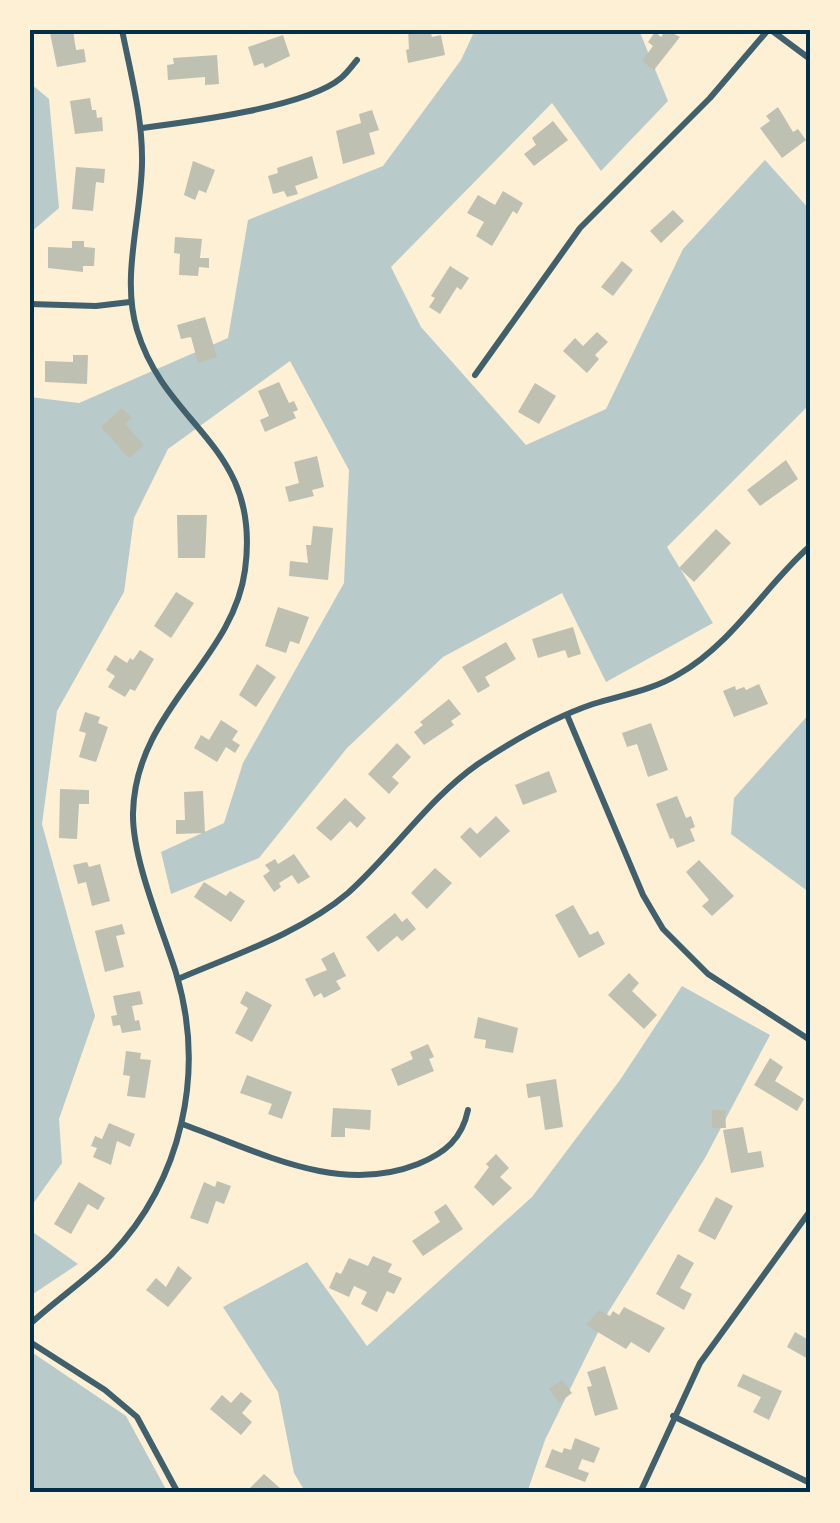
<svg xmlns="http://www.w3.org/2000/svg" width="840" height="1523" viewBox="0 0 840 1523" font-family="'Asap Condensed',sans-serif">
<rect width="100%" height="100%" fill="#fdf0d5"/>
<!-- green -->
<g fill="#b9caca">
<path d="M 475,30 L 639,30 L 668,101 L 601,171 L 552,103 L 391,267 L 421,327 L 526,445 L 606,409 L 683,249 L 765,160 L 810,210 L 810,404 L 667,547 L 713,623 L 606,682 L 562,593 L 443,657 L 347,748 L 259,858 L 171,894 L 161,852 L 224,823 L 243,763 L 344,583 L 349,470 L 290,361 L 168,449 L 134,518 L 124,592 L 57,711 L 42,824 L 95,1016 L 59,1119 L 62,1163 L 30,1208 L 30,397 L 79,403 L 228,338 L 248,220 L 383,166 L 461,60 Z"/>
<path d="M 30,83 L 49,99 L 59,208 L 30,233 Z"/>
<path d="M 810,713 L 810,893 L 731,834 L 734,798 Z"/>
<path d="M 682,986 L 770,1035 L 705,1158 L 607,1314 L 545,1440 L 527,1493 L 306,1493 L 294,1473 L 278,1392 L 223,1307 L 307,1262 L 367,1346 L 532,1197 L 620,1080 Z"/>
<path d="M 30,1230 L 78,1264 L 30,1296 Z"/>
<path d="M 30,1351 L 126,1416 L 168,1493 L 31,1493 Z"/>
</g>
<!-- building -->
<g fill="#bec0b2">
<path d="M 69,30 L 73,30 L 76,50 L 84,49 L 86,62 L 57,67 L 50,33 Z"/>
<path d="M 408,30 L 430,30 L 432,37 L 441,35 L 445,55 L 408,63 L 406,50 L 409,49 Z"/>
<path d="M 666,30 L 680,37 L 654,70 L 642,61 L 653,46 L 648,42 L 655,32 L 661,37 Z"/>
<path d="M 283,35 L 290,56 L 265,68 L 263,63 L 254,66 L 248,47 Z"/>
<path d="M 217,55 L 219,84 L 205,85 L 205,77 L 168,80 L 167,65 L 174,64 L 173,58 Z"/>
<path d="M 90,98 L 92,110 L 96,110 L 97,118 L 102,117 L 103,131 L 75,134 L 70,101 Z"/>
<path d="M 778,107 L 793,132 L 798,129 L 806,140 L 782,158 L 760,128 L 770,121 L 766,116 Z"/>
<path d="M 372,110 L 379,130 L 369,133 L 375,154 L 343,164 L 336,131 L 361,123 L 359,114 Z"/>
<path d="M 553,121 L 568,140 L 534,166 L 524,154 L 536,145 L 532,138 Z"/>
<path d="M 312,156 L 318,178 L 295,186 L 298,194 L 287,197 L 284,191 L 273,194 L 268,176 L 278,173 L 277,168 Z"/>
<path d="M 193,161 L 215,170 L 206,193 L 199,190 L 195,200 L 184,195 Z"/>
<path d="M 76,167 L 105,169 L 104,183 L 96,182 L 93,211 L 72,209 Z"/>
<path d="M 503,191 L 523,203 L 517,214 L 513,211 L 492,246 L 476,236 L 484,222 L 467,213 L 478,195 L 495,205 Z"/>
<path d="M 673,210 L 684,221 L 661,243 L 650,231 Z"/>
<path d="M 175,237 L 202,239 L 200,258 L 209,258 L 209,268 L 199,267 L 198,276 L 179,275 L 180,254 L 174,253 Z"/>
<path d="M 72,241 L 84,241 L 84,247 L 95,248 L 94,266 L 83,266 L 83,272 L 48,268 L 48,247 L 72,248 Z"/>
<path d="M 622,261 L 633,270 L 613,296 L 601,287 Z"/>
<path d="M 450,266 L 469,278 L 461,290 L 457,287 L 440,314 L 429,307 L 435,298 L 431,296 Z"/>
<path d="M 205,317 L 217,357 L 198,363 L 191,337 L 181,339 L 177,325 Z"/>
<path d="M 597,332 L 608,342 L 595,355 L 599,359 L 587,373 L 563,351 L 575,338 L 583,346 Z"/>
<path d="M 73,355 L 88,355 L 87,384 L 45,382 L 45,361 L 73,362 Z"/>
<path d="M 279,382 L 289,403 L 294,401 L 298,410 L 293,412 L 296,418 L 265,432 L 260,420 L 269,416 L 258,391 Z"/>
<path d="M 535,383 L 556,396 L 539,424 L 518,412 Z"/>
<path d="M 122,408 L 132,418 L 125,424 L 144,445 L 129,458 L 101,427 Z"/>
<path d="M 317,456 L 324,487 L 312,490 L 314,496 L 289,502 L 285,487 L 299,483 L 294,462 Z"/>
<path d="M 786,460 L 798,479 L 760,506 L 747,490 Z"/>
<path d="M 177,515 L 207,515 L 205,558 L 178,558 Z"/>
<path d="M 313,526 L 333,528 L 328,580 L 289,576 L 290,561 L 308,563 L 306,545 L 311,545 Z"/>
<path d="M 716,529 L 731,543 L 694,582 L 679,568 Z"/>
<path d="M 176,592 L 194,603 L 171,638 L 154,626 Z"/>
<path d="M 278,607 L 309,617 L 299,644 L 290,641 L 286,653 L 265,646 Z"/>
<path d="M 573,627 L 581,654 L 568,658 L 565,650 L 538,658 L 532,639 Z"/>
<path d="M 506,642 L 516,659 L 485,677 L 490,686 L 478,693 L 462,667 Z"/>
<path d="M 140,650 L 154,659 L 135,691 L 130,689 L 125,697 L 108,687 L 115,676 L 106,670 L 115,655 L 127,663 L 130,658 L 133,660 Z"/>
<path d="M 257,664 L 276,677 L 256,707 L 239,695 Z"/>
<path d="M 759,684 L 768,704 L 734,717 L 723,691 L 735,686 L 736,690 L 744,687 L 746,690 Z"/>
<path d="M 449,699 L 461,714 L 451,721 L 454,725 L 424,745 L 414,732 L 423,725 L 420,722 Z"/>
<path d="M 85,712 L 100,717 L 98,723 L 108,727 L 96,762 L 79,757 L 86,733 L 79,731 Z"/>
<path d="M 221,720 L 238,731 L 232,740 L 240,745 L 235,753 L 226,747 L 217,762 L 194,748 L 201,735 L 209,740 Z"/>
<path d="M 651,723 L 668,770 L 648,777 L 637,744 L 627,747 L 622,733 Z"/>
<path d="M 397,743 L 411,757 L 392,777 L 399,783 L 389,794 L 368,774 Z"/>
<path d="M 549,771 L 557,792 L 523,805 L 515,785 Z"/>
<path d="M 60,789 L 89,790 L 89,804 L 79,804 L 77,839 L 59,838 Z"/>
<path d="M 203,791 L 205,833 L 176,834 L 176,820 L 185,820 L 184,792 Z"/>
<path d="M 677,796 L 686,818 L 691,816 L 695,827 L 690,829 L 695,841 L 677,848 L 673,838 L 670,839 L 656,804 Z"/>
<path d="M 345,798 L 366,818 L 357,828 L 350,821 L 331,841 L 316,828 Z"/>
<path d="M 496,816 L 510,831 L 480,858 L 460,837 L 470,827 L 477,834 Z"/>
<path d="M 294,854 L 310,877 L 298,884 L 292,875 L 279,883 L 281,887 L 274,892 L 263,876 L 270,871 L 265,865 L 275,859 L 278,864 Z"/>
<path d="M 699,860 L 734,896 L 712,916 L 702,906 L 709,900 L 686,872 Z"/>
<path d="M 87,862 L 89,867 L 100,864 L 110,901 L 92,906 L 86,882 L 78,884 L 73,865 Z"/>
<path d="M 435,868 L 452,883 L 427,909 L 411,893 Z"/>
<path d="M 204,882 L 226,896 L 230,891 L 245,901 L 231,922 L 194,897 Z"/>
<path d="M 573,905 L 590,935 L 598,931 L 605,944 L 579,958 L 555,915 Z"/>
<path d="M 395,913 L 402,922 L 407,918 L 416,929 L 402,941 L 397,936 L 378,952 L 366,937 Z"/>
<path d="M 122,924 L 125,934 L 116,936 L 124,967 L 105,972 L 95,931 Z"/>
<path d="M 334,952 L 346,976 L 336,981 L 341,989 L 324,998 L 321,993 L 314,997 L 305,979 L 327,970 L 321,959 Z"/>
<path d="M 629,973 L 639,983 L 632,991 L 657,1015 L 644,1029 L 608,995 Z"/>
<path d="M 140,991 L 143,1004 L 132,1006 L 135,1021 L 139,1020 L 141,1030 L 122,1033 L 120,1025 L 113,1026 L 111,1016 L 117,1015 L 113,996 Z"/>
<path d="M 246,991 L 272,1005 L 252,1042 L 235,1033 L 248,1008 L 240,1003 Z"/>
<path d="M 478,1017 L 518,1028 L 513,1053 L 485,1048 L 486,1040 L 474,1038 Z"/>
<path d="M 428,1044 L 434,1057 L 429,1059 L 434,1071 L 398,1086 L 391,1069 L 413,1059 L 410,1052 Z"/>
<path d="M 126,1051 L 141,1053 L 140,1059 L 151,1060 L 145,1098 L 127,1096 L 130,1076 L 123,1075 Z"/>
<path d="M 770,1058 L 783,1067 L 775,1081 L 804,1099 L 797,1111 L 754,1085 Z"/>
<path d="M 247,1075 L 292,1092 L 282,1119 L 268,1114 L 272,1104 L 240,1093 Z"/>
<path d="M 556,1079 L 563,1127 L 545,1130 L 540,1096 L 528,1098 L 526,1084 Z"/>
<path d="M 333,1108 L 371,1110 L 370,1130 L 345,1128 L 345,1137 L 331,1137 Z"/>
<path d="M 712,1110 L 725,1110 L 726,1128 L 712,1128 Z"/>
<path d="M 109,1123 L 135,1134 L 130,1147 L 117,1141 L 111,1165 L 93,1157 L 97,1148 L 91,1146 L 95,1136 L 102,1139 Z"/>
<path d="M 743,1127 L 748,1153 L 761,1151 L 764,1167 L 731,1173 L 723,1130 Z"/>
<path d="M 496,1154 L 509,1168 L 500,1177 L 512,1188 L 493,1206 L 474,1187 L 489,1167 L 486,1164 Z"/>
<path d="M 217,1181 L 231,1186 L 224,1204 L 216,1201 L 208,1224 L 190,1218 L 204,1182 L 215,1187 Z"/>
<path d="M 79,1182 L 105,1198 L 98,1210 L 88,1204 L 71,1234 L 54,1224 Z"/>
<path d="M 716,1197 L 733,1206 L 715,1240 L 698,1231 Z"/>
<path d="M 446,1204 L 463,1229 L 423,1256 L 412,1241 L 440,1222 L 434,1212 Z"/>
<path d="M 678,1254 L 694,1263 L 680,1288 L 692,1294 L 684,1310 L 656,1294 Z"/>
<path d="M 373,1256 L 392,1264 L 388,1272 L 402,1278 L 394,1294 L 387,1291 L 377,1312 L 361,1304 L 367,1292 L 354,1286 L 349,1297 L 329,1288 L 336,1272 L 341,1274 L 349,1258 L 368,1266 Z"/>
<path d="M 178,1266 L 192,1278 L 168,1307 L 146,1290 L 156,1278 L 166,1287 Z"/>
<path d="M 624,1307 L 665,1328 L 649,1353 L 631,1342 L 626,1349 L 586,1325 L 599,1310 L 610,1316 L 613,1311 L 619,1315 Z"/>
<path d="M 795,1332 L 807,1339 L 810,1334 L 810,1360 L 787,1347 Z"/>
<path d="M 605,1366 L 618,1409 L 595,1416 L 587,1387 L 592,1386 L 587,1372 Z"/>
<path d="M 743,1374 L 782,1391 L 769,1420 L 753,1412 L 761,1397 L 737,1386 Z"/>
<path d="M 562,1380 L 572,1393 L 559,1403 L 549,1389 Z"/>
<path d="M 241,1392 L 252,1401 L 242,1413 L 252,1422 L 241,1435 L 210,1409 L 222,1395 L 231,1403 Z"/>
<path d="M 575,1438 L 600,1448 L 594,1463 L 582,1459 L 578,1469 L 589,1473 L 585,1482 L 545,1467 L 552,1449 L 562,1453 L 564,1448 L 571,1450 Z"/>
<path d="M 264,1474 L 281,1489 L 278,1493 L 255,1493 L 250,1488 Z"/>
</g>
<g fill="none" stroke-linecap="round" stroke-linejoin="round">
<!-- minor -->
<g stroke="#3f606c" stroke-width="6">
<path d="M 771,30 L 810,59"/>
<path d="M 142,128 C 189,122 307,107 341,78 C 347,73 352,66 357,60"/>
<path d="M 30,304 L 96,306 L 130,302"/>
<path d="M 475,375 L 580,228 L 710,98 L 768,30"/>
<path d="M 567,715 L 643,895 L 663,929 L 708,974 L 810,1040"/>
<path d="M 178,979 C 234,955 301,933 348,893 C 393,853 428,799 478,764 C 514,740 552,718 593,704 C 622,695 653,690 679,674 C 732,644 765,586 810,546"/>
<path d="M 182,1124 C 258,1151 338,1196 418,1164 C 445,1153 462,1139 468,1110"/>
<path d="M 30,1324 C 56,1300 86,1280 111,1255 C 182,1180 206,1072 176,973 C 162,928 132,859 133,813 C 135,710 233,661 245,570 C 262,445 167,429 137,330 C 121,278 141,218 142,164 C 143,119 131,75 122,30"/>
<path d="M 30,1342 L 105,1390 L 137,1417 L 178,1493"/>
<path d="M 673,1416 L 810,1483"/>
<path d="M 640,1493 L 700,1363 L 810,1211"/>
</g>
</g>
<!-- border -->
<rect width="840" height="1523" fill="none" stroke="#fdf0d5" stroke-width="65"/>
<rect x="32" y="32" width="776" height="1458" fill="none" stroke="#003049" stroke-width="4"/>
</svg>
